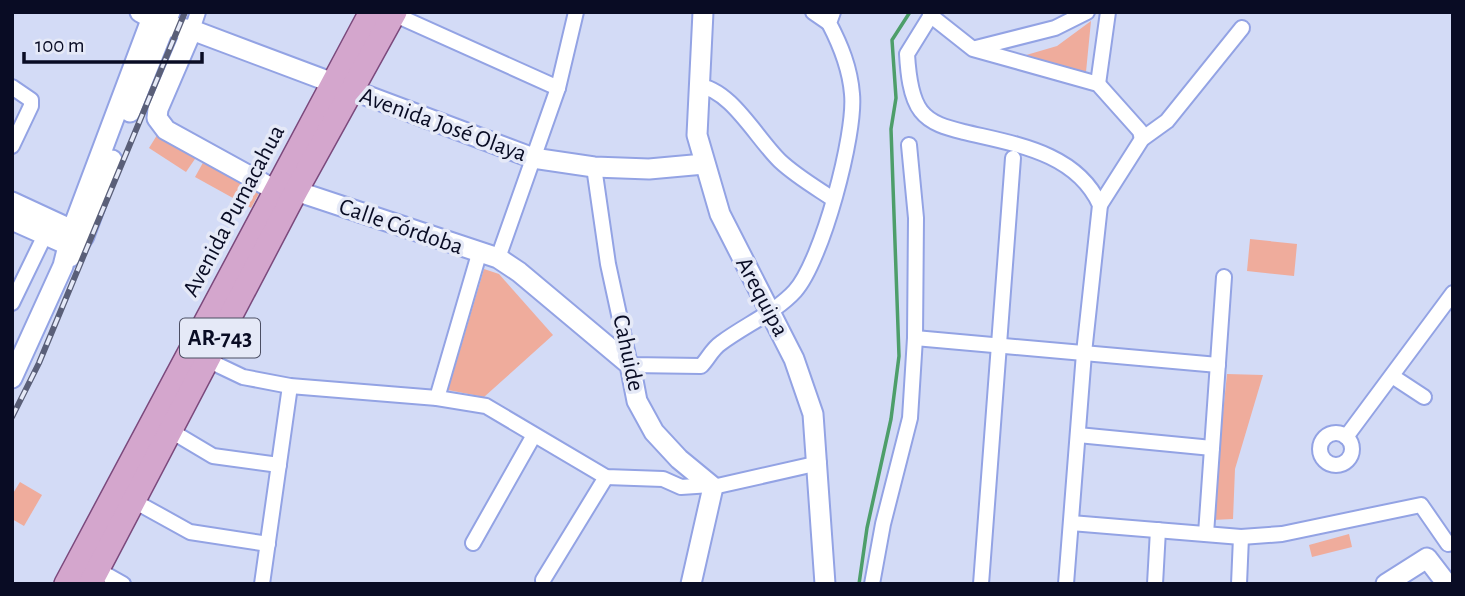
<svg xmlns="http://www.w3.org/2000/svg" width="1465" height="596" viewBox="0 0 1465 596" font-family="'Alegreya Sans',sans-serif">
<rect width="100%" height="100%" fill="#d3dbf6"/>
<!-- green -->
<g fill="#efac9c">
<path d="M 1091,21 L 1086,72 L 1013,59 L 1057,46 Z"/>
<path d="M 159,132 L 197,156 L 186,172 L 149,148 Z"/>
<path d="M 205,159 L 261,190 L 251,208 L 195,177 Z"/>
<path d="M 1250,239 L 1297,244 L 1294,276 L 1247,271 Z"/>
<path d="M 484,269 L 499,274 L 553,335 L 484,397 L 448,390 Z"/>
<path d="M 1227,374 L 1263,375 L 1235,469 L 1233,519 L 1212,520 Z"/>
<path d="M 20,482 L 42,495 L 24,526 L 12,519 L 12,495 Z"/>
<path d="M 1349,534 L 1352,547 L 1312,557 L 1309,545 Z"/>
</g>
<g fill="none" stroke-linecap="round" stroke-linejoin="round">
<!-- stream -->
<path stroke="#4d9e6a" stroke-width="3.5" d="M 859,584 L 867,528 L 891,419 L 899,356 L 891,129 L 896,98 L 892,40 L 910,12"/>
<defs>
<g id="street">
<path d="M 389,12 L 558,88"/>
<path d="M 813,12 L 829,23"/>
<path d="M 933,12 L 907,54 C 908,71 910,97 921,111 C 931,124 948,128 964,132 C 1014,144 1076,152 1100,205 L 1084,353 L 1066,584"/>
<path d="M 930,15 L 973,49 L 1098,84 L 1140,131 L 1142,139"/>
<path d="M 192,30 L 198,12"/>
<path d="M 976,48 L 1055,28 L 1087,12"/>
<path d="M 1098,84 L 1108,12"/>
<path d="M 698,86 C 730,88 757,139 780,161 C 796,176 815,187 833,199"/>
<path d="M 12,87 L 31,100 L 31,106 L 12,146"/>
<path d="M 594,167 L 608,264 L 630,365 L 701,366 C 708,359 712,349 721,343 C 745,325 776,312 795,291 C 822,261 856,134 852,94 C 850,68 841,46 829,23 L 833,12"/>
<path d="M 1100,205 L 1142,139 L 1167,121 L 1242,28"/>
<path d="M 498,258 L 558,88 L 576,12"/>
<path d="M 12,303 L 45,235"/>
<path d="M 915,338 L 1218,365"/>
<path d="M 201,357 L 243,377 L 290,386 L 437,398 L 486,406 L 606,477 L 663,479 L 681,487 L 711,485"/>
<path d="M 1392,376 L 1424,397"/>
<path d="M 437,398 L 479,254"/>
<path d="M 171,431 L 213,456 L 279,465"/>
<circle cx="1336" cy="449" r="16"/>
<path d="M 1078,435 L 1212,448"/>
<path d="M 1346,437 L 1453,293"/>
<path d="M 713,487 L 819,463"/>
<path d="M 134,501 L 190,532 L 268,544"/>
<path d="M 1071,523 L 1241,537 L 1282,534 L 1421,505 L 1448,544"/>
<path d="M 1206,534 L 1224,277"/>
<path d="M 473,543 L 534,435"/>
<path d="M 91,566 L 123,584"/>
<path d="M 543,580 L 606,477"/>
<path d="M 262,584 L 290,386"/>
<path d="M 872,584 L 883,524 L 910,418 L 915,338 L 916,218 L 909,145"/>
<path d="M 981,584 L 1013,158"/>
<path d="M 1155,584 L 1158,530"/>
<path d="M 1239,584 L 1241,537"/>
</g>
<g id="secondary">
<path d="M 140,12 L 165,26 L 192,30 L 533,158 L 594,167 L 649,169 L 704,164"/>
<path d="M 703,12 L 697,135 L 720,214 L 794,359 L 813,414 L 825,584"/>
<path d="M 192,30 L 158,109 L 157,118 L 166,130 L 275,190 L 296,191 L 498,258 L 519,272 L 630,365 L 637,401 L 654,432 L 679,459 L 713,487 L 691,584"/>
<path d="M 130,112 L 170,12"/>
<path d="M 12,202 L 81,234"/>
<path d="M 12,220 L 77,249"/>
<path d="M 70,257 L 84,236 L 112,160"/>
<path d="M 12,378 L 63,266 L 72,230 L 154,12"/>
<path d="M 1386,584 L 1427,558 L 1447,584"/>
</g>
<g id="primary">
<path d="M 66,584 L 371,12"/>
<path d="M 90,584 L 296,191 L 395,12"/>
</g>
</defs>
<!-- street casing -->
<use href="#street" stroke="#93a3e4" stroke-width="18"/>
<!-- secondary casing -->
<use href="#secondary" stroke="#93a3e4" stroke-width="23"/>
<!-- primary casing -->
<use href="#primary" stroke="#7b497c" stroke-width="26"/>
<!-- street -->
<use href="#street" stroke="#fff" stroke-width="14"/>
<!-- secondary -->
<use href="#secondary" stroke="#fff" stroke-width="19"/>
<!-- primary -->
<use href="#primary" stroke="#d4a6cd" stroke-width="23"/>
<defs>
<path id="rail" d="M 12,417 L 39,363 L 185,12"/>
</defs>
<!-- rail casing -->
<use href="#rail" stroke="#5a5f78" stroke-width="6"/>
<!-- rail -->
<use href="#rail" stroke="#e5e9f7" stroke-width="3.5" stroke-dasharray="10" stroke-linecap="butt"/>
</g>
<g text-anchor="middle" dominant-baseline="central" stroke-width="7" stroke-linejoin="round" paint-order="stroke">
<!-- shield labels -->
<rect fill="#e5e9f7" stroke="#4b4e63" stroke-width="2" x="180" y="318.5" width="80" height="39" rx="5"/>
<g font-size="23" font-weight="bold" fill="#090c24">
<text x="220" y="338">AR-743</text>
</g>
<!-- street labels -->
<g font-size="24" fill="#090c24" stroke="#e5e9f7">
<text transform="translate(443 125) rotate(20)">Avenida José Olaya</text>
<text transform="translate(234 211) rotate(-62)">Avenida Pumacahua</text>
<text transform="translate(401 227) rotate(19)">Calle Córdoba</text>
<text transform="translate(762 297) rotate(62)">Arequipa</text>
<text transform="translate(628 353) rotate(78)">Cahuide</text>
</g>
</g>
<!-- border -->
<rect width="1465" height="596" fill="none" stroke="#090c24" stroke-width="28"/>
<!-- scale -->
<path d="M24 52v10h178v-10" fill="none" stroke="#090c24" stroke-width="3.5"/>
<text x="35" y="52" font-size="21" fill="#090c24" stroke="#e5e9f7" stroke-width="5" paint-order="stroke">100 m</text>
</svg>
